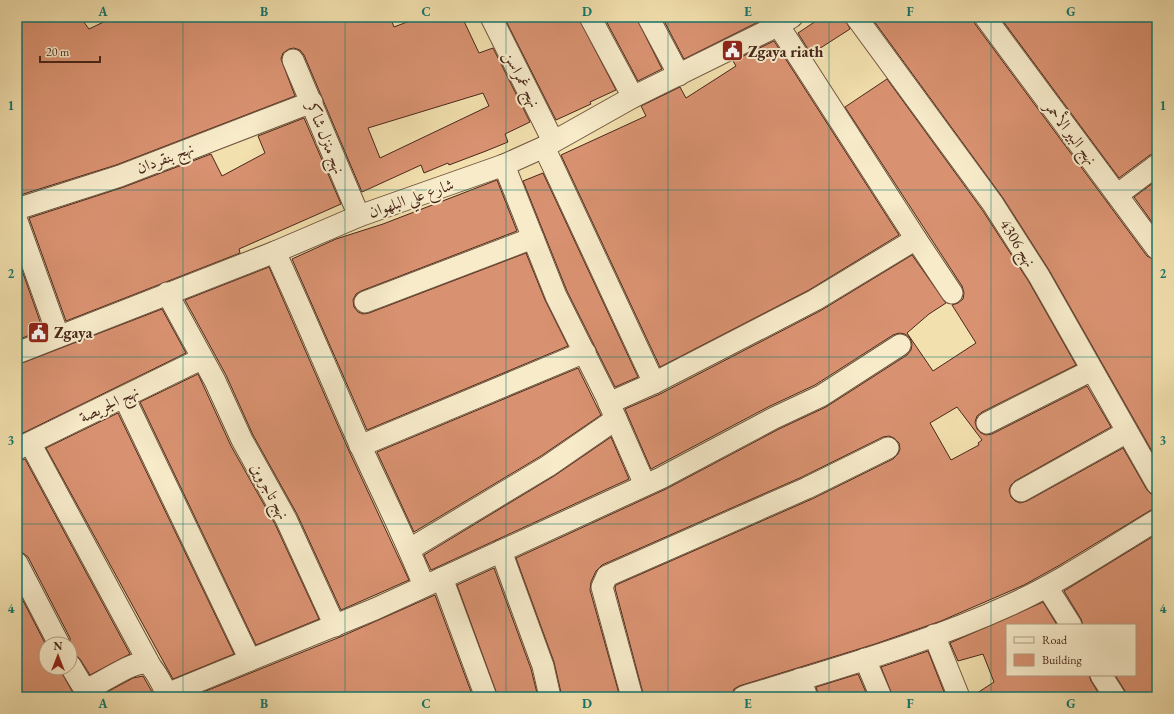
<svg xmlns="http://www.w3.org/2000/svg" width="1174" height="714" viewBox="0 0 1174 714" font-family="'EB Garamond',Amiri,serif">
<rect width="100%" height="100%" fill="#f2e0ae"/>
<filter id="stains"><feTurbulence type="fractalNoise" baseFrequency=".005" numOctaves="4"/><feColorMatrix values="0 0 0 0 .2 0 0 0 0 .09 0 0 0 0 .02 0 0 0 .5 -.17"/></filter>
<radialGradient id="worn" r=".72"><stop offset=".6" stop-color="#630" stop-opacity="0"/><stop offset="1" stop-color="#630" stop-opacity=".3"/></radialGradient>
<!-- building -->
<g fill="#d99271" stroke="#48271a" fill-rule="evenodd">
<path d="M 17,17 L 80,17 L 89,29 L 114,17 L 390,17 L 394,27 L 420,17 L 462,17 L 479,53 L 493,48 L 530,122 L 505,134 L 508,142 L 486,151 L 449,165 L 448,163 L 424,173 L 421,165 L 362,192 L 304,55 L 300,50 L 294,48 L 289,49 L 283,53 L 281,59 L 295,96 L 116,165 L 17,196 ZM 483,93 L 489,106 L 380,158 L 368,128 Z"/>
<path d="M 504,17 L 578,17 L 616,90 L 590,102 L 591,104 L 556,120 Z"/>
<path d="M 604,17 L 636,17 L 662,69 L 638,81 Z"/>
<path d="M 662,17 L 761,17 L 762,20 L 684,59 Z"/>
<path d="M 822,17 L 844,17 L 850,29 L 811,54 L 798,33 Z"/>
<path d="M 871,17 L 973,17 L 975,24 L 1147,256 L 1157,261 L 1157,460 L 1049,270 L 1003,198 Z"/>
<path d="M 1000,17 L 1153,17 L 1157,24 L 1157,153 L 1150,155 L 1119,178 Z"/>
<path d="M 774,41 L 899,235 L 809,290 L 660,367 L 561,155 L 646,116 L 641,106 L 680,87 L 686,98 L 736,66 L 733,61 Z"/>
<path d="M 887,79 L 983,211 L 1029,282 L 1076,365 L 982,412 L 977,416 L 975,422 L 977,429 L 981,433 L 986,435 L 992,434 L 1087,386 L 1111,427 L 1015,481 L 1011,485 L 1009,490 L 1011,497 L 1015,501 L 1020,503 L 1027,501 L 1123,448 L 1147,490 L 1151,494 L 1157,496 L 1157,508 L 1151,510 L 1060,565 L 1024,585 L 941,621 L 875,644 L 739,686 L 734,689 L 731,697 L 644,697 L 615,588 L 616,585 L 812,499 L 893,459 L 898,454 L 900,449 L 899,443 L 894,438 L 889,436 L 883,437 L 802,477 L 602,565 L 596,571 L 591,582 L 590,590 L 620,697 L 562,697 L 554,662 L 516,558 L 666,489 L 779,429 L 826,407 L 907,355 L 911,350 L 912,344 L 910,338 L 905,334 L 899,333 L 893,335 L 815,385 L 768,407 L 651,469 L 625,409 L 660,394 L 820,311 L 912,255 L 946,303 L 929,314 L 907,333 L 933,371 L 976,343 L 952,305 L 958,303 L 963,299 L 964,293 L 962,286 L 845,107 ZM 957,407 L 982,440 L 978,443 L 979,445 L 951,460 L 930,423 Z"/>
<path d="M 304,118 L 341,204 L 239,249 L 240,253 L 66,321 L 29,218 L 124,187 L 211,154 L 222,176 L 265,153 L 258,136 Z"/>
<path d="M 543,173 L 638,377 L 615,387 L 567,291 L 523,181 Z"/>
<path d="M 497,180 L 517,231 L 361,291 L 356,294 L 353,300 L 354,307 L 358,312 L 363,314 L 369,313 L 526,253 L 545,300 L 568,346 L 367,430 L 292,259 L 336,239 L 383,224 Z"/>
<path d="M 1157,180 L 1157,229 L 1134,197 Z"/>
<path d="M 17,256 L 43,330 L 17,340 Z"/>
<path d="M 269,267 L 349,451 L 409,580 L 341,610 L 297,514 L 253,435 L 226,375 L 185,300 Z"/>
<path d="M 162,309 L 186,353 L 17,436 L 17,365 Z"/>
<path d="M 578,368 L 601,415 L 541,456 L 414,532 L 377,452 Z"/>
<path d="M 198,374 L 231,446 L 275,524 L 319,619 L 256,645 L 140,402 Z"/>
<path d="M 118,413 L 234,654 L 173,679 L 46,448 Z"/>
<path d="M 611,437 L 629,479 L 431,570 L 424,555 L 554,476 Z"/>
<path d="M 25,459 L 130,654 L 90,675 L 80,659 L 75,654 L 70,653 L 70,638 L 28,557 L 23,553 L 17,551 L 17,461 Z"/>
<path d="M 1157,534 L 1157,697 L 1127,697 L 1125,691 L 1115,675 L 1135,675 L 1135,625 L 1083,625 L 1081,619 L 1064,591 Z"/>
<path d="M 494,568 L 531,669 L 538,697 L 498,697 L 457,585 Z"/>
<path d="M 17,589 L 46,645 L 46,668 L 59,668 L 72,691 L 80,697 L 17,697 Z"/>
<path d="M 435,595 L 473,697 L 191,697 L 340,637 Z"/>
<path d="M 1043,602 L 1057,625 L 1007,625 L 1007,675 L 1089,675 L 1091,681 L 1101,697 L 971,697 L 994,682 L 983,654 L 958,661 L 950,643 Z"/>
<path d="M 928,651 L 946,697 L 893,697 L 881,667 Z"/>
<path d="M 858,674 L 868,697 L 819,697 L 816,687 Z"/>
<path d="M 143,676 L 155,697 L 98,697 L 133,678 Z"/>
</g>
<g fill="none" stroke-linecap="round" stroke-linejoin="round">
<defs>
<g id="minor">
<path d="M 491,17 L 553,141"/>
<path d="M 590,17 L 633,97"/>
<path d="M 648,17 L 679,75"/>
<path d="M 856,17 L 993,204 L 1039,276 L 1157,484"/>
<path d="M 985,17 L 1157,249"/>
<path d="M 293,60 L 359,216"/>
<path d="M 544,147 L 654,383"/>
<path d="M 504,165 L 556,296 L 606,396 L 645,485"/>
<path d="M 1117,195 L 1157,165"/>
<path d="M 17,209 L 120,176 L 312,102"/>
<path d="M 17,221 L 58,335"/>
<path d="M 916,239 L 952,293"/>
<path d="M 275,252 C 302,310 327,370 353,429 C 376,482 403,532 424,586"/>
<path d="M 167,293 L 215,381 L 242,440 L 286,519 L 335,626"/>
<path d="M 365,302 L 533,238"/>
<path d="M 17,353 L 275,252 L 359,216 L 504,165 L 544,147 L 633,97 L 777,26 L 792,17"/>
<path d="M 124,397 L 250,660"/>
<path d="M 609,403 L 654,383 L 815,300 L 916,239 L 773,17"/>
<path d="M 987,423 L 1092,370"/>
<path d="M 30,443 L 150,665"/>
<path d="M 360,446 L 585,352"/>
<path d="M 17,449 L 201,359"/>
<path d="M 1021,491 L 1127,432"/>
<path d="M 410,549 L 548,466 L 616,419"/>
<path d="M 501,551 L 543,666 L 550,697"/>
<path d="M 17,563 L 59,644"/>
<path d="M 442,578 L 486,697"/>
<path d="M 1047,587 L 1071,625"/>
<path d="M 934,635 L 959,697"/>
<path d="M 865,659 L 881,697"/>
<path d="M 70,665 L 82,685 L 89,688 C 102,684 138,656 149,665 C 156,670 164,689 169,697"/>
<path d="M 1101,675 L 1115,697"/>
<path d="M 800,679 L 807,697"/>
<path d="M 167,694 L 375,609 L 661,478 L 774,418 L 821,396 L 900,345"/>
<path d="M 632,697 L 602,587 L 607,576 L 807,488 L 888,448"/>
<path d="M 743,697 C 833,669 925,644 1010,605 C 1061,582 1109,549 1157,520"/>
</g>
</defs>
<!-- minor casing -->
<use href="#minor" stroke="#72553f" stroke-width="23"/>
<!-- minor -->
<use href="#minor" stroke="#f7ebca" stroke-width="21"/>
</g>
<!-- grid -->
<path fill="none" stroke="#0f766e" stroke-width="1" stroke-opacity="0.55" d="M 183,17 L 183,697M 345,17 L 345,697M 506,17 L 506,697M 668,17 L 668,697M 829,17 L 829,697M 991,17 L 991,697M 17,190 L 1157,190M 17,357 L 1157,357M 17,524 L 1157,524"/>
<!-- icons -->
<defs>
<symbol id="civic-square" viewBox="-11 -11 22 22"><rect x="-9" y="-9" width="18" height="18" rx="4" fill="#8f2418" stroke="#f7ebca"/><path d="M-.6-6.5H3V-4.5H.6V-3L4-1V1h2V6H-6V1h2V-1L-.6-3ZM-1.2 2.5V6h2.4V2.5Z" fill="#fff"/></symbol>
</defs>
<g fill-rule="evenodd">
<use href="#civic-square" x="720" y="38" width="25" height="25"/>
<use href="#civic-square" x="26" y="320" width="25" height="25"/>
</g>
<g text-anchor="middle" dominant-baseline="central" stroke-width="4" stroke-linejoin="round" paint-order="stroke">
<!-- poi labels -->
<g font-size="16" font-weight="bold" fill="#48271a" stroke="#f7ebca" text-anchor="start">
<text x="748" y="51">Zgaya riath</text>
<text x="54" y="332">Zgaya</text>
</g>
<!-- street labels -->
<g font-size="16" fill="#48271a" stroke="#f7ebca">
<text transform="translate(522 79) rotate(63)">نهج غمراسن</text>
<text transform="translate(1071 133) rotate(53)">نهج البير الأحمر</text>
<text transform="translate(326 138) rotate(68)">نهج منزل شاكر</text>
<text transform="translate(165 158) rotate(-21)">نهج بنقردان</text>
<text transform="translate(411 198) rotate(-19)">شارع علي البلهوان</text>
<text transform="translate(1018 243) rotate(58)">نهج 4306</text>
<text transform="translate(109 404) rotate(-26)">نهج الجريصة</text>
<text transform="translate(270 491) rotate(61)">نهج تاجروين</text>
</g>
</g>
<!-- margin -->
<rect width="1174" height="714" fill="none" stroke="#f2e0ae" stroke-width="44"/>
<!-- legend -->
<rect x="1006" y="624" width="130" height="52" fill="#f7ebca" stroke="#b19d84"/>
<rect x="1014" y="637" width="20" height="6" fill="#f7ebca" stroke="#b19d84"/>
<text x="1042" y="644" font-size="12" fill="#48271a">Road</text>
<rect x="1014" y="654" width="20" height="12" fill="#d99271" stroke="#b19d84"/>
<text x="1042" y="664" font-size="12" fill="#48271a">Building</text>
<!-- north arrow -->
<g transform="translate(58 656)"><circle r="19" fill="#f7ebca" stroke="#b19d84"/>
<path d="M0-3L7 15L0 10L-7 15Z" fill="#8f2418"/>
<text y="-6" font-size="11" font-weight="bold" text-anchor="middle" fill="#48271a">N</text>
</g>
<!-- scale -->
<path d="M40 56v6h60v-6" fill="none" stroke="#48271a" stroke-width="2"/>
<text x="46" y="56" font-size="12" fill="#48271a" stroke="#f7ebca" stroke-width="3" paint-order="stroke">20 m</text>
<rect x="22" y="22" width="1130" height="670" fill="none" stroke="#0f766e" stroke-width="1.5"/>
<g font-size="13" text-anchor="middle" font-weight="bold" fill="#0f766e">
<text x="103" y="16">A</text>
<text x="264" y="16">B</text>
<text x="426" y="16">C</text>
<text x="587" y="16">D</text>
<text x="748" y="16">E</text>
<text x="910" y="16">F</text>
<text x="1071" y="16">G</text>
<text x="11" y="110">1</text>
<text x="1163" y="110">1</text>
<text x="11" y="278">2</text>
<text x="1163" y="278">2</text>
<text x="11" y="445">3</text>
<text x="1163" y="445">3</text>
<text x="11" y="613">4</text>
<text x="1163" y="613">4</text>
<text x="103" y="708">A</text>
<text x="264" y="708">B</text>
<text x="426" y="708">C</text>
<text x="587" y="708">D</text>
<text x="748" y="708">E</text>
<text x="910" y="708">F</text>
<text x="1071" y="708">G</text>
</g>
<rect width="100%" height="100%" filter="url(#stains)"/>
<rect width="100%" height="100%" fill="url(#worn)"/>
</svg>
